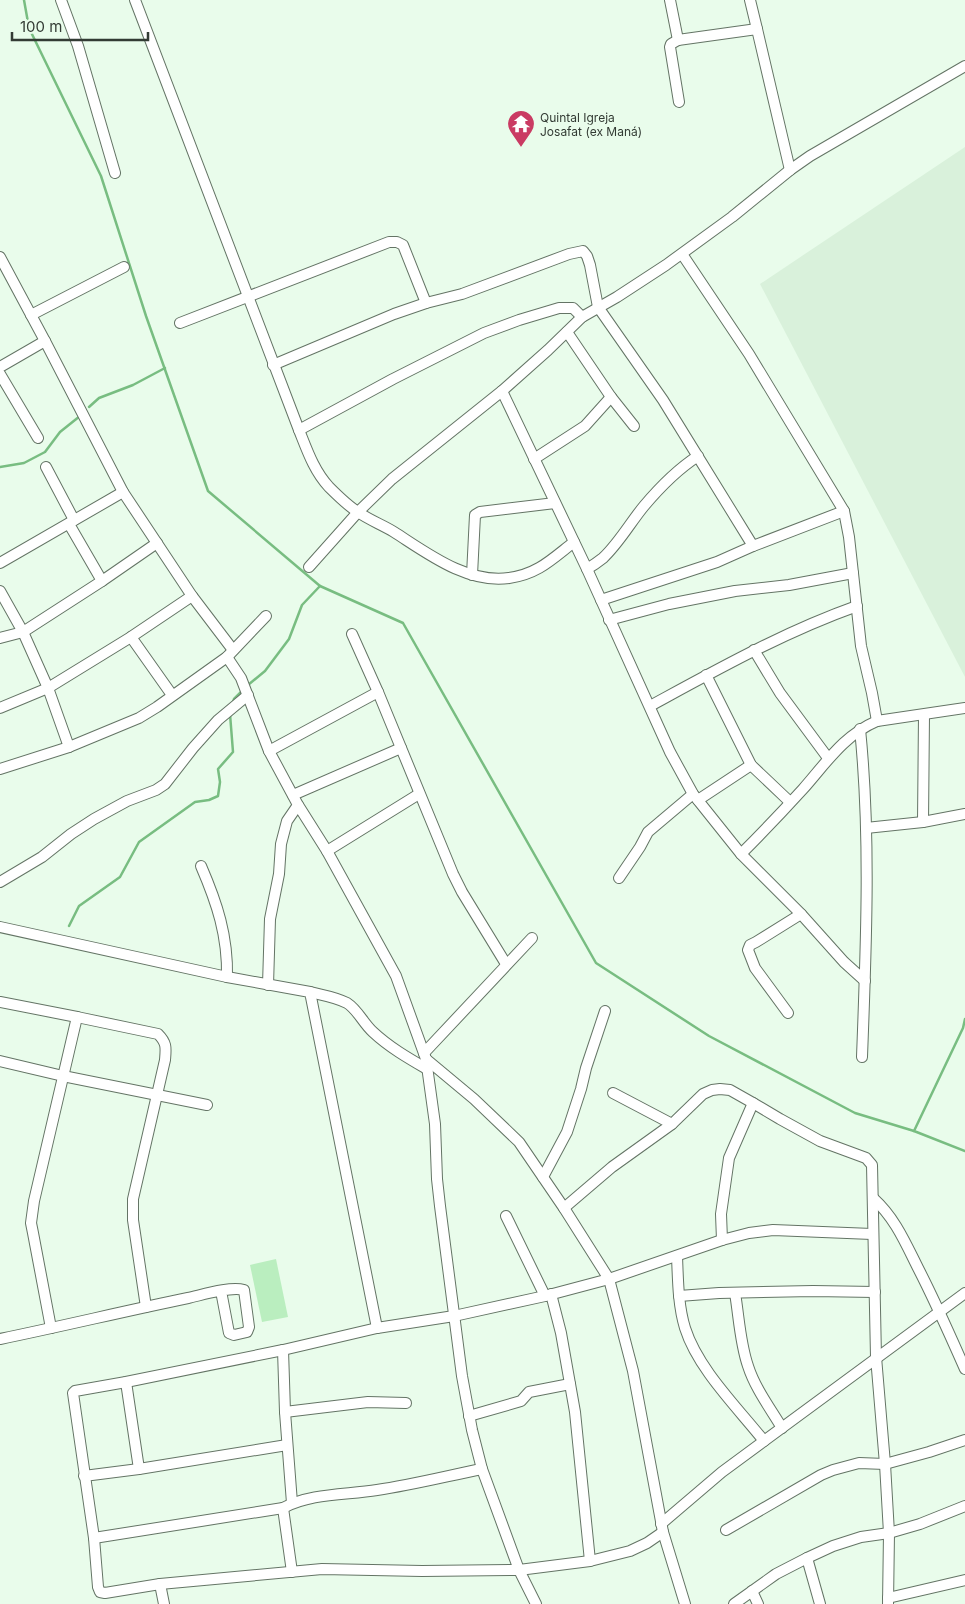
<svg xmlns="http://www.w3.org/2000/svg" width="965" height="1604" viewBox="0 0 965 1604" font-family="Inter,sans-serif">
<rect width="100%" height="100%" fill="#e9fceb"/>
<!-- built -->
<path fill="#d9f1db" d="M 965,147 L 965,677 L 760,284 Z"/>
<!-- green -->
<path fill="#baeebf" d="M 276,1259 L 288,1317 L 262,1322 L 250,1265 Z"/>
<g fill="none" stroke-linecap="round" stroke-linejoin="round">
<!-- stream -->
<g stroke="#78bd81" stroke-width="2.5">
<path d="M 24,0 L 29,28 L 101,176 L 146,316 L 208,491 L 320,586 L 403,623 L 596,963 L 709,1036 L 855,1113 L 914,1131"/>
<path d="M 89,407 L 99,398 L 133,385 L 165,368"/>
<path d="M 0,467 L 24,463 L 45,452 L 60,432 L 80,416"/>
<path d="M 248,685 L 265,671 L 289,639 L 302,605 L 320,586"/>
<path d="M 233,702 L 234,699 L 242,691"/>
<path d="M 69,926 L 79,906 L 120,877 L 139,842 L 195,802 L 209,800 L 218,796 L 220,782 L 218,769 L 233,752 L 230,714"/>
<path d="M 965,1019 L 963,1028 L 914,1131 L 965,1151"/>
</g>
<defs>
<g id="minor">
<path d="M 61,0 L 78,46 L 115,173"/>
<path d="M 135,0 L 299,430 C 307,450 314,471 329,487 C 337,495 348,506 358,512 C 369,520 383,525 394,532 C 427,553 467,584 509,578 C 538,574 552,559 574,542"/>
<path d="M 670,0 L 678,40"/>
<path d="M 750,0 L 757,29"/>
<path d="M 679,102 L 670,47 L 671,44 L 678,40 L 757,29 L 790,170"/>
<path d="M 682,254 L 749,354 L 844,511 L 849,537 L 861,646 L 872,693 L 877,721"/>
<path d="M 0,257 L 45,341 L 123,492 L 192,596 L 233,650"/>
<path d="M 31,315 L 124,267"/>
<path d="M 180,323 L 389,242 L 397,242 L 403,245 L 426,303"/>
<path d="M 567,332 L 611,397 L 634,426"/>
<path d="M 273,365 L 394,314 L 426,303 L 462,294 L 569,254 L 583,251 L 587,256 L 590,265 L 598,307 L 663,400 L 753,546"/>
<path d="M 0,367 L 45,341"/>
<path d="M 0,374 L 38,438"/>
<path d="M 502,391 L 587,569 L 670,752 L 693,794 L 741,854 L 801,914 L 844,962 L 865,981"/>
<path d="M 299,430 L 393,379 L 484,333 L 519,320 L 559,308 L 573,308 L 582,317"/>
<path d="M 534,459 L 585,426 L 611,397"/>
<path d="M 46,467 L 74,520"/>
<path d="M 69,524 L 102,581"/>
<path d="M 0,563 L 123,492"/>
<path d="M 309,567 L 358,512 L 392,479 L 502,391 L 548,350 L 582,317 L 617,297 L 666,265 L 732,217 L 790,170 L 810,156 L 965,66"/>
<path d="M 587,569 C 592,566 598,562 603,558 C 619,543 630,523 644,506 C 660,487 678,469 698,456"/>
<path d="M 472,575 L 475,515 L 480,512 L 555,503"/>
<path d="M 0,591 L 23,632 L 48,688 L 69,747"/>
<path d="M 601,600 L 717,562 L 753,546 L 844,511"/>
<path d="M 609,620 L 669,604 L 735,591 L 789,585 L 853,573"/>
<path d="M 352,634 L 378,692 L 453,874 L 462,892 L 506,964"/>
<path d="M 131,637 L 172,695"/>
<path d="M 0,638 L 23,632 L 102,581 L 157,543"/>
<path d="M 754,650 L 780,693 L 828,758"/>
<path d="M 227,657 L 241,678 L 269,751 L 298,805 L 327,851 L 396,976 L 426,1059 L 435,1124 L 437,1179 L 440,1206 L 462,1376 L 472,1430 L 482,1469 L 519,1570 L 536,1604"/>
<path d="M 706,675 L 751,765 L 790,802"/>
<path d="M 650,706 C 718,669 784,632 857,606"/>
<path d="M 0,708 L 48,688 L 131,637 L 192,596"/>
<path d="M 860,729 C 871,838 866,948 862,1057"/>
<path d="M 269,751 L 378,692"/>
<path d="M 0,769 L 69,747 L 139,718 L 157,707 L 227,657 L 266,616"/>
<path d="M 293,795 L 401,748"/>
<path d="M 698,800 L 751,765"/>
<path d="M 923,822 L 924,715"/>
<path d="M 866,828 L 923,822 L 965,814"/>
<path d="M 327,851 L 419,794"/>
<path d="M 741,854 C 762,833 783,811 803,789 C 826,763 844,735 877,721 L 965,708"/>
<path d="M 201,866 C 217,903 228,936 227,977"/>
<path d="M 619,878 L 640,847 L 648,832 L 693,794"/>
<path d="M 0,882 L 42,857 L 71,834 L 94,819 L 127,801 L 156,790 L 165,784 L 193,748 L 218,720 L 248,695"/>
<path d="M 0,927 L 227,977 L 310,992 L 377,1328"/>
<path d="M 268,985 L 270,919 L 279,874 L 281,844 L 287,821 L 298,805"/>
<path d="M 310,992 C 322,995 336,997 347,1003 C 358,1010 363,1023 373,1032 C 389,1047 408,1058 427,1069"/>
<path d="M 0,1002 L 77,1017 L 34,1201 L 31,1223 L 33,1233 L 51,1328"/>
<path d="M 788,1013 L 755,968 L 748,950 L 750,945 L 756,942 L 801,914"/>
<path d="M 77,1017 L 158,1034 C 167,1043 166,1048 165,1060 L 133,1199 L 133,1220 L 146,1307"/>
<path d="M 424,1053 L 532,938"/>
<path d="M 426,1059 L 474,1099 L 519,1142 L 564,1208 L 609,1279 L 633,1371 L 663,1532 L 685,1604"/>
<path d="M 0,1061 L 63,1076 L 207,1105"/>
<path d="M 613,1093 L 672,1124"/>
<path d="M 543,1177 L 567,1132 L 581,1089 L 586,1068 L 605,1011"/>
<path d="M 873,1198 C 895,1218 905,1242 918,1268 C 935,1301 950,1335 965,1369"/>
<path d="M 564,1208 L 612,1167 L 672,1124 L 703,1094 L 712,1090 L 720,1089 L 730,1090 L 753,1103 L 780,1119 L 820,1141 L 866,1158 L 872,1165 L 876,1357 L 885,1464 L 889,1533 L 888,1604"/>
<path d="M 506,1216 L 545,1296"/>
<path d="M 722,1240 L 721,1214 L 729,1158 L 753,1103"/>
<path d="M 677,1256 C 678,1280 678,1305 685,1328 C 698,1369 737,1407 764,1441"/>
<path d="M 735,1293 C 739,1317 740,1343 748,1366 C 755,1388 770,1408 782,1428"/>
<path d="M 551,1294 L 561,1333 L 575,1412 L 590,1561"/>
<path d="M 679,1296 L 719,1293 L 813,1291 L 875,1292"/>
<path d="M 0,1339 C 63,1326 125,1311 188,1298 C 202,1295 230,1286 244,1290 L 249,1327 L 247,1332 L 234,1335 L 229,1333 L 221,1291"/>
<path d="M 283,1350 L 285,1412 L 292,1503"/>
<path d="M 126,1382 L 139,1469"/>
<path d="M 285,1412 L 368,1402 L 406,1403"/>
<path d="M 469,1416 L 521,1401 L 529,1392 L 570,1384"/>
<path d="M 84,1476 L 139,1469 L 287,1445"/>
<path d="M 283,1508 L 292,1572"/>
<path d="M 661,1524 L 722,1472 L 764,1441 L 965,1293"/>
<path d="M 726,1530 L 821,1475 L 833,1470 L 859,1463 L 885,1464 L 929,1452 L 965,1440"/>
<path d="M 663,1532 L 647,1543 L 630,1551 L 590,1561 L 519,1570 L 422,1571 L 322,1569 L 160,1584 L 105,1593 L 100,1592 L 98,1587 L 94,1538 L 73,1393 L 75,1391 L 126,1382 L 283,1350 L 377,1328 L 454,1316 L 545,1296 L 609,1279 L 722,1240 L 749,1233 L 773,1230 L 872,1234"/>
<path d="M 94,1538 L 283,1508 C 311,1493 346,1495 377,1490 C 412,1485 447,1476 482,1469"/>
<path d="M 807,1558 L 820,1604"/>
<path d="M 160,1584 L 164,1604"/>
<path d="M 752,1591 L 758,1604"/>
<path d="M 888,1598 L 965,1580"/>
<path d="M 734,1604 L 776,1574 L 807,1558 L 833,1546 L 861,1537 L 889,1533 L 920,1524 L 965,1506"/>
</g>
</defs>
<!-- minor casing -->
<use href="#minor" stroke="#647465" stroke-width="12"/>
<!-- minor -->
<use href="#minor" stroke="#fff" stroke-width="10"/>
</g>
<!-- icons -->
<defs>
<symbol id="temple-pin" viewBox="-11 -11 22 30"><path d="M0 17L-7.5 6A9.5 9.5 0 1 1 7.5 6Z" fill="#ca3b63" stroke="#e9fceb"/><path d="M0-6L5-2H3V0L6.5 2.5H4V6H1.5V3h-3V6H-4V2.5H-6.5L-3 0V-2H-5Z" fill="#fff"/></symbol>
</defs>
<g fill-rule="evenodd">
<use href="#temple-pin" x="505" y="108" width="32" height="43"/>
</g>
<g text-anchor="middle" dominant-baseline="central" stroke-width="5" stroke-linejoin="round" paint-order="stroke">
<!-- poi labels -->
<g font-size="12" fill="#333b34" stroke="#e9fceb" text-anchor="start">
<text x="540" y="117">Quintal Igreja<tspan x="540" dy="14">Josafat (ex Maná)</tspan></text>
</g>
</g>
<!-- scale -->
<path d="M12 32v8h136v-8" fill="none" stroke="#333b34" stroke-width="2.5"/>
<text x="20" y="32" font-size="15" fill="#333b34" stroke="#e9fceb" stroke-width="4" paint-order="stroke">100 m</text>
</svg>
